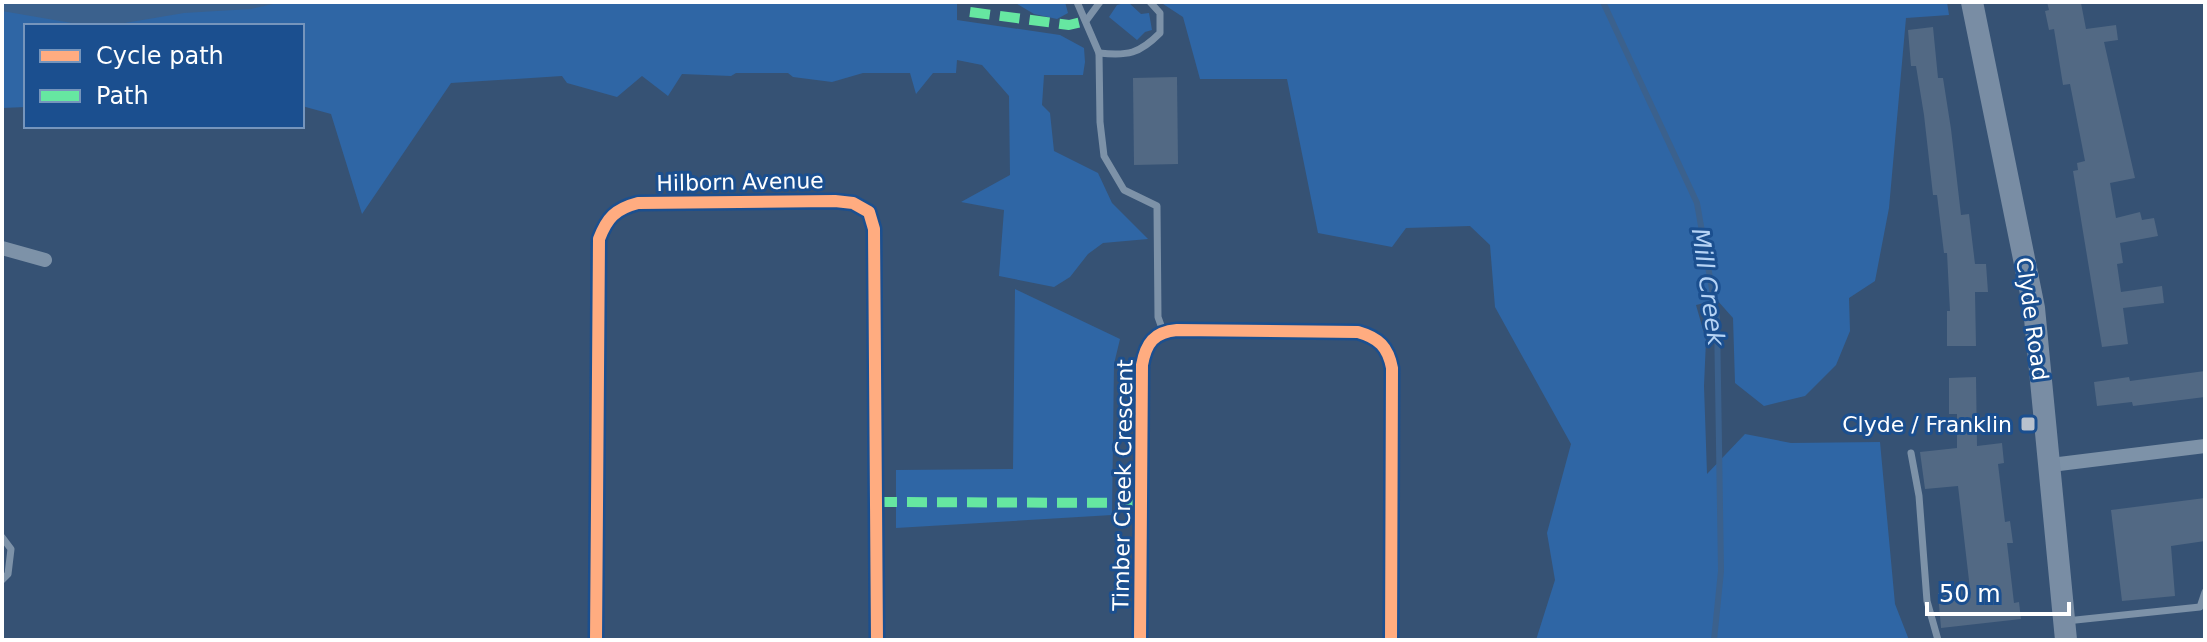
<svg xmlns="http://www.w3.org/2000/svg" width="2207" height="642" viewBox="0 0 2207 642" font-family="'DejaVu Sans',sans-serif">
<rect width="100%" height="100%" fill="#365274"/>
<!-- green -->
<g fill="#2f66a5">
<path d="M 2,2 L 957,2 L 957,20 L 1060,35 L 1084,48 L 1085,62 L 1083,75 L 1044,75 L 1042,105 L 1050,113 L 1054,151 L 1098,173 L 1112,203 L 1148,239 L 1103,243 L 1088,254 L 1070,277 L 1054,287 L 999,276 L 1004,210 L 961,202 L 1010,175 L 1009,96 L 982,65 L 957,60 L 956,73 L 933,73 L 916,94 L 910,73 L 863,73 L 832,82 L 793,77 L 788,73 L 736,73 L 731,76 L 682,74 L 668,96 L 642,76 L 617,97 L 567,83 L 562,76 L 451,83 L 362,214 L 331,114 L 302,106 L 302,26 L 26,26 L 26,107 L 2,108 Z"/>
<path d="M 1014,2 L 1065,2 L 1068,13 L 1057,19 L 1034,14 Z"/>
<path d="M 1128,2 L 1141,14 L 1149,13 L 1152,30 L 1145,32 L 1137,40 L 1109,17 L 1117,5 Z"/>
<path d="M 1160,2 L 1947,2 L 1949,15 L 1906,18 L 1889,208 L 1875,281 L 1849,298 L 1850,331 L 1836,365 L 1805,396 L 1764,406 L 1735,383 L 1733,318 L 1717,300 L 1696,305 L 1706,340 L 1704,386 L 1707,474 L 1745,434 L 1791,443 L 1880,442 L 1895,604 L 1909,640 L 1536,640 L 1555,580 L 1547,533 L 1571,444 L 1495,307 L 1490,245 L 1470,226 L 1406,228 L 1392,247 L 1318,233 L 1287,79 L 1200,79 L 1183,17 Z"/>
<path d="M 1015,289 L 1120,339 L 1114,364 L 1112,515 L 896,528 L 896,470 L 1013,469 Z"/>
</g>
<!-- water -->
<path fill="#3b618d" d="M 2,2 L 282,2 L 251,9 L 184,13 L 107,26 L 89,26 L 2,11 Z"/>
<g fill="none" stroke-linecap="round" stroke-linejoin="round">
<!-- stream -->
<path stroke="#3b618d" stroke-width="6" d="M 1603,2 L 1697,203 L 1717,318 L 1721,571 L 1714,640"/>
</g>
<!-- building -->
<g fill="#526984">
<path d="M 2047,2 L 2081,3 L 2086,29 L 2116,25 L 2118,40 L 2104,42 L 2135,178 L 2110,183 L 2116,218 L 2140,212 L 2142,220 L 2154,218 L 2158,236 L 2120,243 L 2123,263 L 2117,264 L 2121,292 L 2162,286 L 2164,303 L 2123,308 L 2128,344 L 2102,347 L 2073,171 L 2078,170 L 2077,163 L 2085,161 L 2070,84 L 2063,85 L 2054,29 L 2049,30 L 2045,11 L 2049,10 Z"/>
<path d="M 1933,27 L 1938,78 L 1943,78 L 1951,129 L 1961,215 L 1969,214 L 1975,264 L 1986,264 L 1988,292 L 1975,292 L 1976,346 L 1947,346 L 1947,311 L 1950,311 L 1947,253 L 1944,253 L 1937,195 L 1933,195 L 1924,115 L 1916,66 L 1911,66 L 1908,30 Z"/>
<path d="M 1177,77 L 1178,164 L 1134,165 L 1133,78 Z"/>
<path d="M 2205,371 L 2205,397 L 2133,406 L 2132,402 L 2097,406 L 2094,382 L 2129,377 L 2130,381 Z"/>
<path d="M 1976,377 L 1977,446 L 2002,443 L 2004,463 L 1998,464 L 2005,522 L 2010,521 L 2013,543 L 2007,543 L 2014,603 L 2019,602 L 2021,619 L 1941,628 L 1938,593 L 1970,589 L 1958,486 L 1925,489 L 1920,452 L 1957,448 L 1957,414 L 1949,414 L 1949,378 Z"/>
<path d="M 2205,498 L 2205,541 L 2171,546 L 2175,596 L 2122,601 L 2111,510 Z"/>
</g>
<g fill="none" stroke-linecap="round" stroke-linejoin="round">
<!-- lane -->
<g stroke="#7d92a8" stroke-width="7">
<path d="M 1077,2 L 1099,53 L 1100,122 L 1104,156 L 1124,190 L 1157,206 L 1158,317 L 1163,331"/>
<path d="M 1086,21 L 1100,2"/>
<path d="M 1099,53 C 1128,56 1139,54 1160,33 L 1160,13 L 1150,2"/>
<path d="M 1911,453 L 1919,496 L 1927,601 L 1938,640"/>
<path d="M 2,537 L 11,549 L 8,574 L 2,580"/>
<path d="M 2066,621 L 2200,607 L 2205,592"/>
</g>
<!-- street -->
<g stroke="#7d92a8" stroke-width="14">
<path d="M 2,248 L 45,260"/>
<path d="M 2051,465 L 2205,446"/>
<path d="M 596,640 L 599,239 C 607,218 615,209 638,203 L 835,201 L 853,203 L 869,212 L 874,229 L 877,640"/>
<path d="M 1140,640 L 1142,365 C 1146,343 1154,332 1177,330 L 1358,332 C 1379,338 1388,347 1392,368 L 1391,640"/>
</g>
<!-- secondary -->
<path stroke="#798da4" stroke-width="22" d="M 1972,2 L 2034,308 L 2066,640"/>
<!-- quiet -->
<g stroke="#66e7a1" stroke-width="10" stroke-dasharray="20 10" stroke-linecap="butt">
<path d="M 970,12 L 1069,25 L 1086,21"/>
<path d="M 877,502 L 1142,503"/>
</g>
<defs>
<g id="cycleway">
<path d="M 596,640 L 599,239 C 607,218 615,209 638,203 L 835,201 L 853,203 L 869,212 L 874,229 L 877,640"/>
<path d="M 1140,640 L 1142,365 C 1146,343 1154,332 1177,330 L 1358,332 C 1379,338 1388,347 1392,368 L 1391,640"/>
</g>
</defs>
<!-- cycleway casing -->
<use href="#cycleway" stroke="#1b4f8f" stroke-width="17"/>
<!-- cycleway -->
<use href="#cycleway" stroke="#ffac80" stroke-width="12"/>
</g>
<!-- markers -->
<rect fill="#b9c2ce" stroke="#1b4f8f" stroke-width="3" x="2020" y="416" width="16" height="16" rx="4"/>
<g text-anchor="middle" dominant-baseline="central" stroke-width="6" stroke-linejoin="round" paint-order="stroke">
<!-- street labels -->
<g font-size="22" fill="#fff" stroke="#1b4f8f">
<text transform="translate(740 182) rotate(-1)">Hilborn Avenue</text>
<text transform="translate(2032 319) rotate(82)">Clyde Road</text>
<text transform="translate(1123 485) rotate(-89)">Timber Creek Crescent</text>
</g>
<!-- poi labels -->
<g font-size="22" fill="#fff" stroke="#1b4f8f" text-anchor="end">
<text x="2012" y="424">Clyde / Franklin</text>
</g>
<!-- water labels -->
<g font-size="24" font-style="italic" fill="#b5d3f5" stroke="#1b4f8f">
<text transform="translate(1708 287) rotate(82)">Mill Creek</text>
</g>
</g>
<!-- border -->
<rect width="2207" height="642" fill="none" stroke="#ffffff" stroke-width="8"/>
<!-- legend -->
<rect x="24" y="24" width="280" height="104" fill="#1b4f8f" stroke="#7695bc" stroke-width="2"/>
<rect x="40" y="50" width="40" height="12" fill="#ffac80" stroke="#7695bc" stroke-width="2"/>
<text x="96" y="64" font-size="24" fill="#ffffff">Cycle path</text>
<rect x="40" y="90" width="40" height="12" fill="#66e7a1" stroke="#7695bc" stroke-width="2"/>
<text x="96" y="104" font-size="24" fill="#ffffff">Path</text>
<!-- scale -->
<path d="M1927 602v12h142v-12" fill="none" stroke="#ffffff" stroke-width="4"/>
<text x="1939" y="602" font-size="24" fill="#ffffff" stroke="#1b4f8f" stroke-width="6" paint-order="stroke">50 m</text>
</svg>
